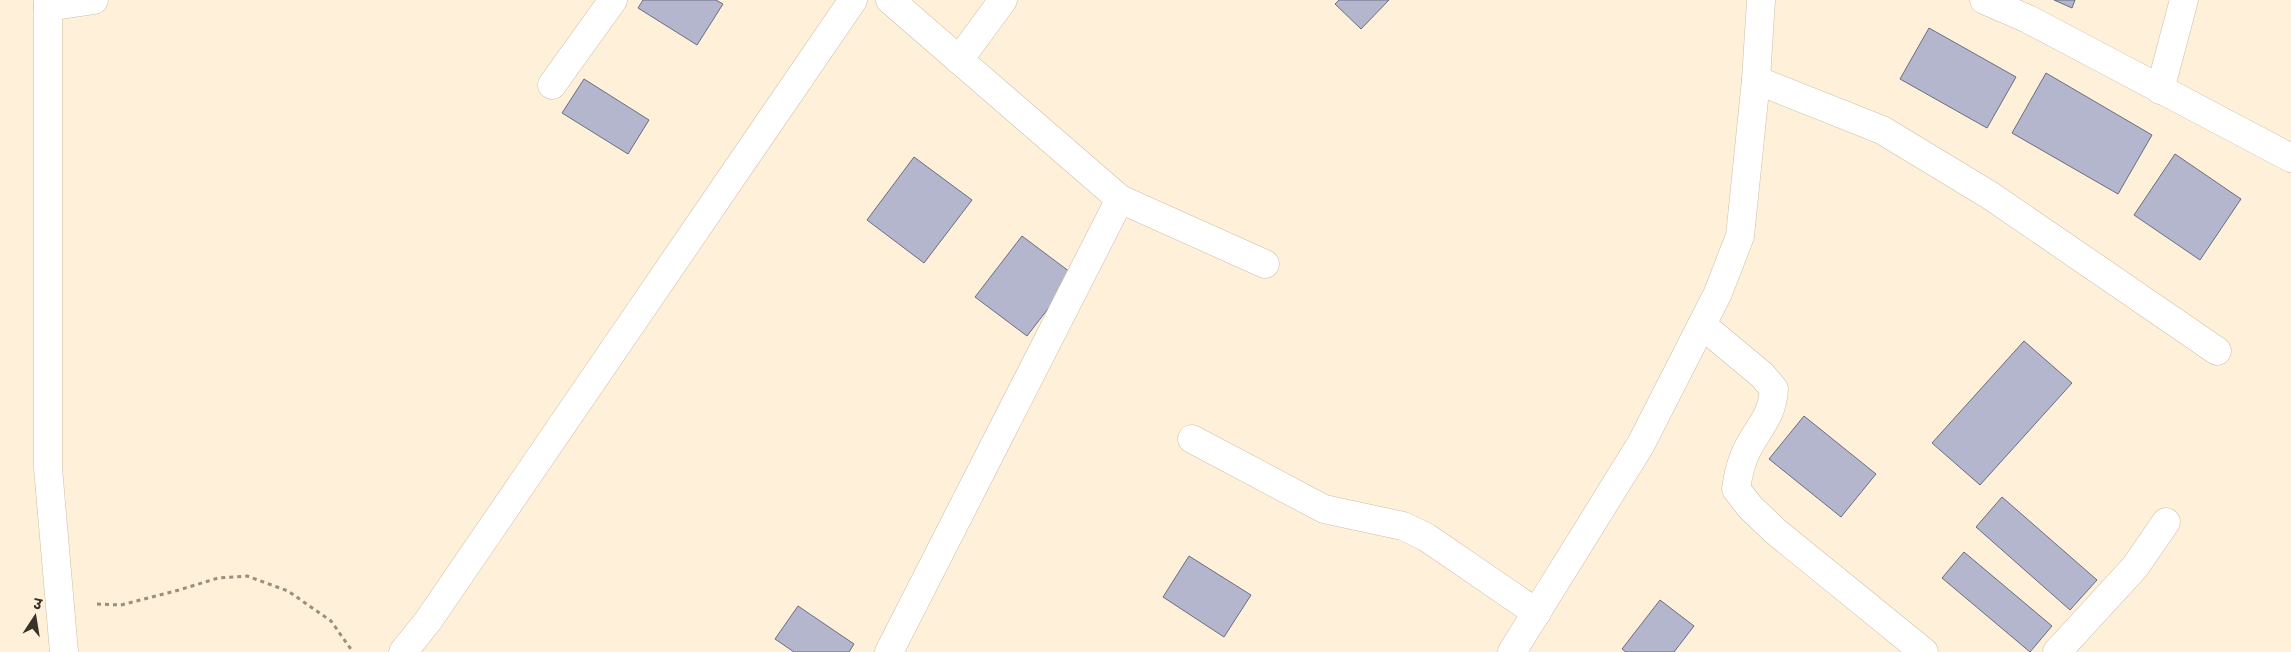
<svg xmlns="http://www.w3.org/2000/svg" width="2291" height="652" viewBox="0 0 2291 652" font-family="Poppins,'Noto Sans Devanagari',sans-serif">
<rect width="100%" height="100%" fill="#fff1d9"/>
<!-- building -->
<g fill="#b4b6ce" stroke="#6a6c82">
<path d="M 643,0 L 716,0 L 723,4 L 697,45 L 638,8 Z"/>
<path d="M 1339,0 L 1389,0 L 1361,29 L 1335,4 Z"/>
<path d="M 2054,0 L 2075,0 L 2072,8 Z"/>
<path d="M 1929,28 L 2016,77 L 1987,128 L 1900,79 Z"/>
<path d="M 2046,73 L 2152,135 L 2118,194 L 2012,133 Z"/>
<path d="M 584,79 L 649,120 L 628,154 L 562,113 Z"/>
<path d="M 2175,154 L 2241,199 L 2200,260 L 2134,215 Z"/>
<path d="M 914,157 L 972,200 L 924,263 L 867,220 Z"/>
<path d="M 1022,236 L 1074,275 L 1027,336 L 975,297 Z"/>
<path d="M 2024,341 L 2072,383 L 1980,485 L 1932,443 Z"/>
<path d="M 1804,416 L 1876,474 L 1841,517 L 1769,459 Z"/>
<path d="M 2002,497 L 2097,580 L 2070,610 L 1976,527 Z"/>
<path d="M 1964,552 L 2052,626 L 2030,652 L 1942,578 Z"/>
<path d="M 1189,556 L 1251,595 L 1224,637 L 1163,597 Z"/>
<path d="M 1660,600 L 1694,626 L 1674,652 L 1626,652 L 1622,649 Z"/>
<path d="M 798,606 L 854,644 L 849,652 L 794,652 L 775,639 Z"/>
</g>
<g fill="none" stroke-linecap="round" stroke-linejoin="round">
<defs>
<g id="minor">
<path d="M 48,0 L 48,468 L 64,652"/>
<path d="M 890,0 L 1120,199 L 1265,264"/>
<path d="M 1984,0 L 2028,19 L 2291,158"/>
<path d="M 48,7 L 94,0"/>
<path d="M 959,60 L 1003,0"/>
<path d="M 1756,80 L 1882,130 L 1991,196 L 2217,351"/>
<path d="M 552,85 L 613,0"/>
<path d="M 2160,90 L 2184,0"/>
<path d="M 1702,325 L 1762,375 L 1774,389 C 1772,417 1760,425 1748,448 C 1741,461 1738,475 1736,489 L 1750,507 L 1775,531 L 1924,652"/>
<path d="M 1192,439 L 1324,509 L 1403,526 L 1426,537 L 1537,613"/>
<path d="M 403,652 L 428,621 L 853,0"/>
<path d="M 889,652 L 1120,199"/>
<path d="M 1512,652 L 1641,444 L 1718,293 L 1740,236 L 1756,80 L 1761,0"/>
<path d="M 2057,652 L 2135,567 L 2166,522"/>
</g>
</defs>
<!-- minor casing -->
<use href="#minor" stroke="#ccbea7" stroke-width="29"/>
<!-- path -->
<path stroke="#998f7e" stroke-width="3" stroke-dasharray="4 4" stroke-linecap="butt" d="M 97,604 L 121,605 L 179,590 L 218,578 L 247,576 L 288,591 L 331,621 L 353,652"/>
<!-- minor -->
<use href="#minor" stroke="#fff" stroke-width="28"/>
</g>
<!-- north arrow -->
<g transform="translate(35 617) rotate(12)" stroke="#fff1d9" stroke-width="4" paint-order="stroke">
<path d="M0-4L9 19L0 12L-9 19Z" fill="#383229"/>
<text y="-8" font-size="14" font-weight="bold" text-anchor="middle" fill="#383229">उ</text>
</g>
</svg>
